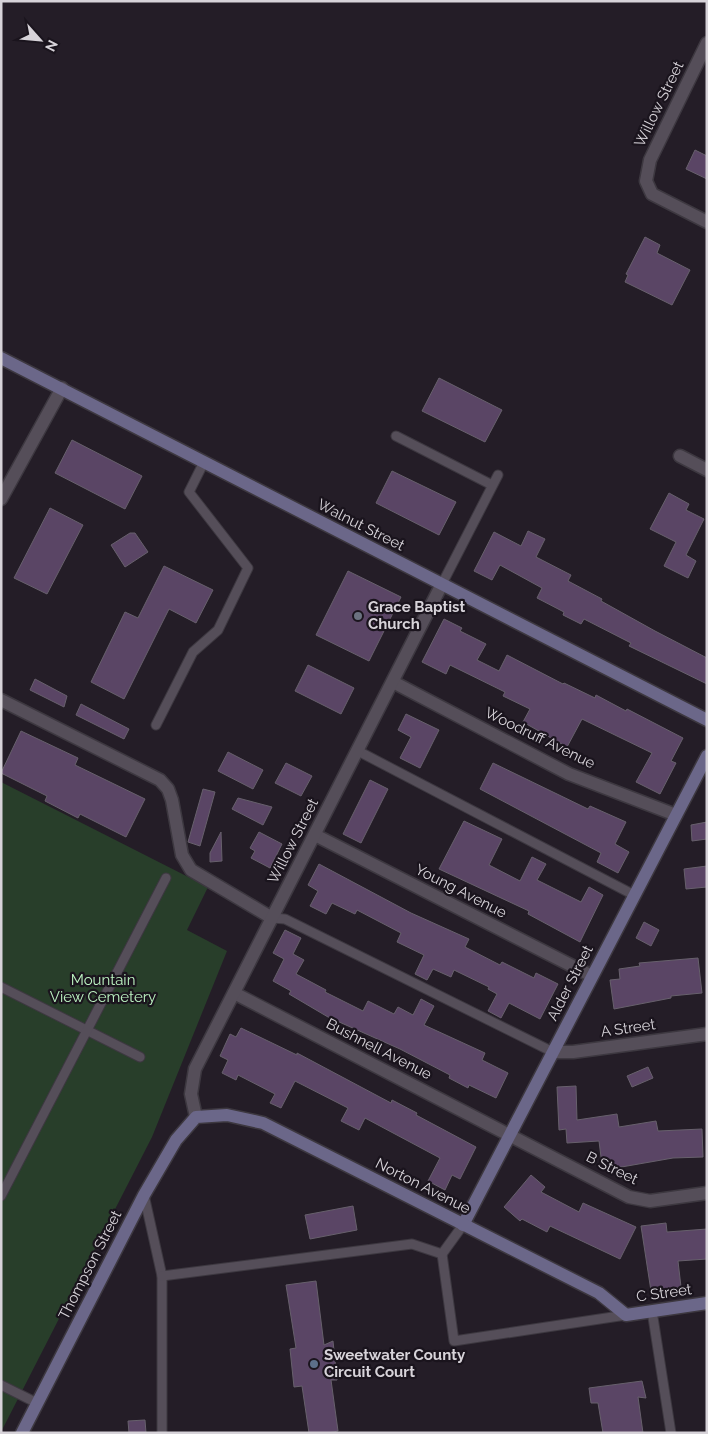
<svg xmlns="http://www.w3.org/2000/svg" width="708" height="1434" viewBox="0 0 708 1434" font-family="Raleway,sans-serif">
<rect width="100%" height="100%" fill="#241d27"/>
<!-- green -->
<path fill="#283e2a" d="M 1,782 L 208,887 L 187,930 L 227,951 L 152,1137 L 1,1432 Z"/>
<!-- building -->
<g fill="#5a4565" stroke="#67606c">
<path d="M 695,150 L 707,156 L 707,179 L 686,169 Z"/>
<path d="M 645,237 L 660,245 L 657,253 L 690,270 L 672,305 L 625,282 L 628,275 L 626,274 Z"/>
<path d="M 439,378 L 502,410 L 485,442 L 422,411 Z"/>
<path d="M 72,440 L 142,476 L 125,509 L 55,473 Z"/>
<path d="M 392,471 L 456,502 L 439,535 L 376,503 Z"/>
<path d="M 669,493 L 689,504 L 686,510 L 704,519 L 686,555 L 696,561 L 688,578 L 664,566 L 676,542 L 650,529 Z"/>
<path d="M 50,508 L 83,525 L 47,594 L 14,578 Z"/>
<path d="M 528,531 L 545,539 L 536,557 L 571,575 L 568,581 L 602,599 L 601,601 L 655,631 L 707,658 L 707,684 L 629,646 L 631,643 L 584,619 L 581,624 L 563,615 L 564,612 L 537,598 L 542,588 L 500,565 L 492,580 L 474,571 L 494,532 L 521,546 Z"/>
<path d="M 130,533 L 135,533 L 148,552 L 125,567 L 111,545 Z"/>
<path d="M 164,566 L 213,590 L 196,623 L 169,609 L 124,699 L 91,682 L 125,612 L 138,618 Z"/>
<path d="M 348,571 L 401,597 L 369,661 L 316,635 Z"/>
<path d="M 444,619 L 462,628 L 460,631 L 486,644 L 477,660 L 499,671 L 507,655 L 563,684 L 564,683 L 595,698 L 596,695 L 626,711 L 627,709 L 683,738 L 671,761 L 676,763 L 660,794 L 636,782 L 652,753 L 582,719 L 567,747 L 523,722 L 530,709 L 503,696 L 505,692 L 450,665 L 446,674 L 422,662 Z"/>
<path d="M 308,665 L 354,688 L 341,714 L 295,691 Z"/>
<path d="M 35,679 L 67,696 L 64,707 L 30,690 Z"/>
<path d="M 81,704 L 129,729 L 124,739 L 76,715 Z"/>
<path d="M 406,714 L 439,730 L 420,768 L 400,758 L 411,737 L 398,730 Z"/>
<path d="M 21,731 L 78,758 L 75,765 L 145,799 L 126,837 L 80,814 L 78,818 L 45,801 L 47,796 L 1,773 Z"/>
<path d="M 228,752 L 263,770 L 253,789 L 218,771 Z"/>
<path d="M 286,763 L 312,776 L 301,796 L 275,783 Z"/>
<path d="M 493,763 L 588,809 L 590,806 L 626,822 L 615,844 L 629,852 L 618,873 L 597,862 L 601,853 L 480,789 Z"/>
<path d="M 370,780 L 388,789 L 361,843 L 343,834 Z"/>
<path d="M 203,789 L 215,792 L 200,846 L 188,842 Z"/>
<path d="M 238,798 L 272,807 L 263,825 L 232,809 Z"/>
<path d="M 464,821 L 502,839 L 489,865 L 520,881 L 532,857 L 546,864 L 537,880 L 581,902 L 589,887 L 603,895 L 580,942 L 528,914 L 529,911 L 439,869 Z"/>
<path d="M 707,822 L 707,839 L 692,841 L 691,825 Z"/>
<path d="M 221,832 L 222,861 L 210,862 L 210,853 Z"/>
<path d="M 259,832 L 282,844 L 270,868 L 251,858 L 255,851 L 250,848 Z"/>
<path d="M 319,864 L 411,913 L 469,939 L 465,947 L 500,965 L 502,962 L 534,978 L 536,973 L 558,984 L 540,1019 L 509,1003 L 501,1018 L 488,1011 L 497,994 L 488,989 L 489,987 L 454,970 L 451,977 L 433,969 L 427,980 L 415,974 L 424,955 L 397,942 L 401,933 L 357,910 L 355,914 L 332,903 L 326,914 L 310,906 L 318,891 L 308,885 Z"/>
<path d="M 707,866 L 707,887 L 686,889 L 684,869 Z"/>
<path d="M 644,922 L 659,930 L 651,946 L 636,938 Z"/>
<path d="M 285,930 L 301,938 L 293,954 L 304,960 L 296,974 L 326,990 L 325,992 L 363,1011 L 368,1001 L 394,1014 L 398,1007 L 413,1015 L 421,999 L 434,1006 L 424,1025 L 485,1053 L 482,1060 L 508,1073 L 496,1098 L 469,1085 L 468,1088 L 449,1078 L 450,1075 L 400,1049 L 328,1017 L 289,994 L 291,991 L 273,981 L 284,959 L 273,953 Z"/>
<path d="M 698,958 L 702,993 L 671,996 L 671,998 L 614,1009 L 610,980 L 620,979 L 619,969 L 640,966 L 639,963 Z"/>
<path d="M 241,1028 L 297,1055 L 297,1053 L 391,1103 L 392,1100 L 417,1113 L 416,1115 L 476,1147 L 460,1179 L 452,1175 L 445,1190 L 428,1181 L 440,1158 L 365,1118 L 359,1130 L 341,1121 L 348,1108 L 295,1081 L 281,1108 L 270,1103 L 275,1094 L 238,1075 L 236,1080 L 222,1073 L 228,1060 L 220,1056 L 230,1034 L 236,1037 Z"/>
<path d="M 648,1067 L 653,1078 L 632,1087 L 627,1076 Z"/>
<path d="M 576,1086 L 577,1120 L 617,1114 L 619,1127 L 656,1121 L 658,1131 L 702,1129 L 703,1157 L 673,1158 L 610,1169 L 610,1164 L 602,1165 L 599,1141 L 567,1143 L 566,1129 L 559,1130 L 557,1087 Z"/>
<path d="M 531,1175 L 545,1187 L 541,1192 L 579,1212 L 583,1203 L 636,1227 L 620,1259 L 550,1226 L 547,1232 L 522,1219 L 520,1221 L 504,1207 Z"/>
<path d="M 353,1206 L 357,1230 L 310,1239 L 305,1215 Z"/>
<path d="M 666,1223 L 667,1232 L 707,1229 L 707,1259 L 678,1261 L 681,1287 L 651,1291 L 641,1226 Z"/>
<path d="M 316,1281 L 324,1345 L 333,1341 L 337,1380 L 331,1380 L 338,1431 L 328,1433 L 309,1433 L 302,1386 L 294,1387 L 290,1349 L 296,1348 L 286,1285 Z"/>
<path d="M 642,1381 L 646,1398 L 638,1397 L 643,1433 L 603,1433 L 598,1403 L 591,1403 L 589,1388 Z"/>
<path d="M 145,1420 L 146,1433 L 129,1433 L 128,1421 Z"/>
</g>
<g fill="none" stroke-linecap="round" stroke-linejoin="round">
<defs>
<g id="lane">
<path d="M 396,436 L 492,485"/>
<path d="M 442,584 L 498,475"/>
<path d="M 156,725 L 193,652 L 218,630 L 248,568 L 189,492 L 204,462"/>
<path d="M 358,751 L 634,895"/>
<path d="M 272,918 L 285,919 L 553,1052"/>
<path d="M 1,987 L 140,1057"/>
<path d="M 144,1195 L 162,1276 L 162,1433"/>
<path d="M 1,1196 L 166,878"/>
<path d="M 442,1254 L 454,1341 L 626,1315"/>
<path d="M 162,1276 L 412,1244 L 442,1254 L 463,1225"/>
<path d="M 652,1311 L 671,1433"/>
<path d="M 1,1385 L 37,1403"/>
</g>
<g id="street">
<path d="M 707,43 L 650,160 L 646,181 L 652,194 L 707,222"/>
<path d="M 680,456 L 707,470"/>
<path d="M 1,499 L 62,388"/>
<path d="M 393,682 L 569,774 L 676,815"/>
<path d="M 1,700 L 160,780 L 168,789 L 172,800 L 182,855 L 191,870 L 272,918"/>
<path d="M 315,835 L 592,976"/>
<path d="M 234,993 L 629,1197 L 650,1201 L 707,1193"/>
<path d="M 553,1052 L 573,1052 L 707,1034"/>
<path d="M 196,1117 L 191,1094 L 195,1069 L 442,584"/>
</g>
<g id="secondary">
<path d="M 1,358 L 707,720"/>
<path d="M 463,1225 L 707,756"/>
<path d="M 22,1433 L 144,1195 L 176,1140 L 196,1117 L 227,1115 L 263,1123 L 599,1293 L 626,1315 L 707,1303"/>
</g>
</defs>
<!-- lane casing -->
<use href="#lane" stroke="#3d3840" stroke-width="11"/>
<!-- street casing -->
<use href="#street" stroke="#3d3840" stroke-width="15"/>
<!-- secondary casing -->
<use href="#secondary" stroke="#3d3840" stroke-width="15"/>
<!-- lane -->
<use href="#lane" stroke="#554e59" stroke-width="9"/>
<!-- street -->
<use href="#street" stroke="#554e59" stroke-width="12"/>
<!-- secondary -->
<use href="#secondary" stroke="#6b6789" stroke-width="12"/>
</g>
<!-- markers -->
<circle fill="#6b7280" stroke="#1a141d" stroke-width="2" cx="358" cy="616" r="5"/>
<circle fill="#5c6f8a" stroke="#1a141d" stroke-width="2" cx="314" cy="1364" r="5"/>
<g text-anchor="middle" dominant-baseline="central" stroke-width="4.5" stroke-linejoin="round" paint-order="stroke">
<!-- street labels -->
<g font-size="15" fill="#d7d3d9" stroke="#1a141d">
<text transform="translate(659 104) rotate(-64)">Willow Street</text>
<text transform="translate(361 525) rotate(27)">Walnut Street</text>
<text transform="translate(540 738) rotate(26)">Woodruff Avenue</text>
<text transform="translate(293 841) rotate(-63)">Willow Street</text>
<text transform="translate(461 891) rotate(27)">Young Avenue</text>
<text transform="translate(570 983) rotate(-63)">Alder Street</text>
<text transform="translate(628 1028) rotate(-8)">A Street</text>
<text transform="translate(379 1049) rotate(27)">Bushnell Avenue</text>
<text transform="translate(612 1168) rotate(26)">B Street</text>
<text transform="translate(423 1186) rotate(27)">Norton Avenue</text>
<text transform="translate(90 1265) rotate(-63)">Thompson Street</text>
<text transform="translate(664 1293) rotate(-8)">C Street</text>
</g>
<!-- poi labels -->
<g font-size="15" font-weight="bold" fill="#d7d3d9" stroke="#1a141d" text-anchor="start">
<text x="368" y="607">Grace Baptist<tspan x="368" dy="17">Church</tspan></text>
<text x="324" y="1355">Sweetwater County<tspan x="324" dy="17">Circuit Court</tspan></text>
</g>
<!-- park labels -->
<g font-size="15" fill="#bdf4c2" stroke="#1a141d">
<text x="103" y="980">Mountain<tspan x="103" dy="17">View Cemetery</tspan></text>
</g>
</g>
<!-- border -->
<rect width="708" height="1434" fill="none" stroke="#d7d3d9" stroke-width="5"/>
<!-- north arrow -->
<g transform="translate(40 40) rotate(117)" stroke="#1a141d" stroke-width="4" paint-order="stroke">
<path d="M0-4L9 19L0 12L-9 19Z" fill="#d7d3d9"/>
<text y="-8" font-size="14" font-weight="bold" text-anchor="middle" fill="#d7d3d9">N</text>
</g>
</svg>
